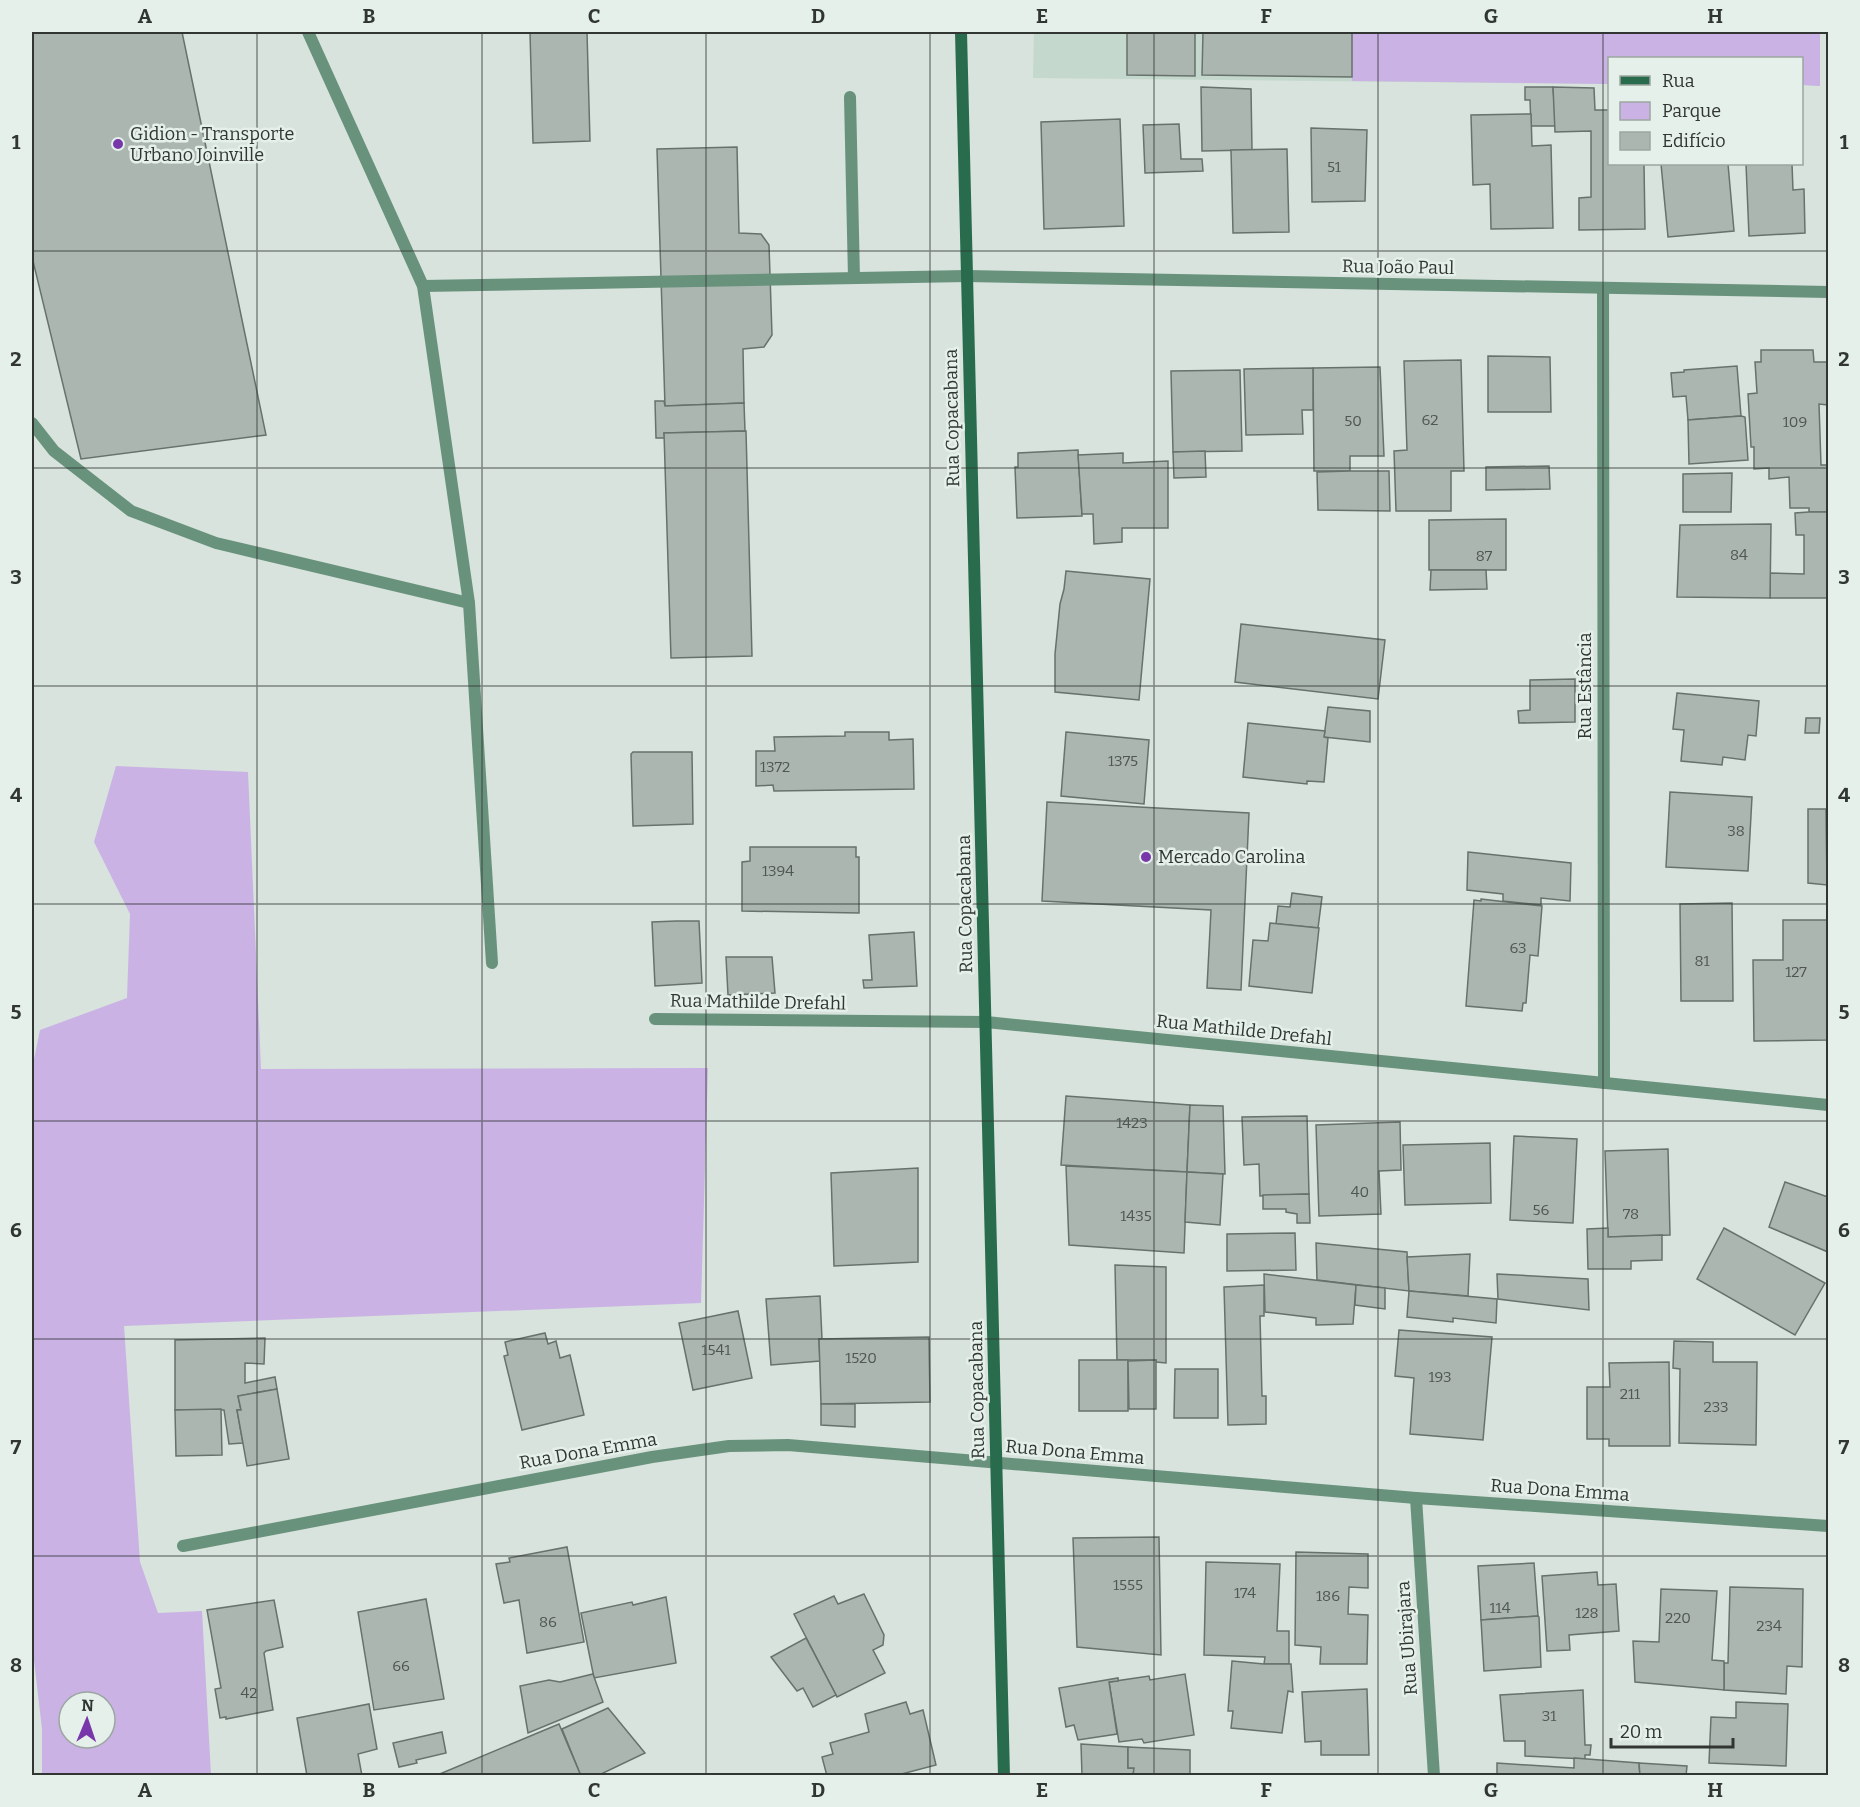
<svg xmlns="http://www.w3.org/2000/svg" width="1860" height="1807" viewBox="0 0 1860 1807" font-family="Bitter,serif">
<rect width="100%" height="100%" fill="#d7e3dc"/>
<!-- built -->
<path fill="#c5d8cd" d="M 1034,32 L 1820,32 L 1820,86 L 1802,85 L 1802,58 L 1610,58 L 1609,84 L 1033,78 Z"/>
<!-- green -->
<g fill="#cab2e5" fill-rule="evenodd">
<path d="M 1352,32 L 1820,32 L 1820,86 L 1802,85 L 1802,58 L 1610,58 L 1609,84 L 1352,81 Z"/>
<path d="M 116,766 L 248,772 L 261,1069 L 708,1068 L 701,1303 L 124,1326 L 140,1562 L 158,1613 L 202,1611 L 211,1775 L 42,1775 L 42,1729 L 32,1643 L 32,1069 L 40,1030 L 127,998 L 130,914 L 94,842 ZM 69,1702 L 105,1702 L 105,1738 L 69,1738 Z"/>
</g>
<!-- building -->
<g fill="#abb6b0" stroke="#67726c" stroke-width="1.5">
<path d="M 32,32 L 182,32 L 266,435 L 81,459 L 32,257 Z"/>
<path d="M 530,32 L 587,32 L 590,141 L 533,143 Z"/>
<path d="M 1127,32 L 1195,32 L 1195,76 L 1127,75 Z"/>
<path d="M 1203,32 L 1352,32 L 1352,77 L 1202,75 Z"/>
<path d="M 1201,87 L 1251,89 L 1252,150 L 1202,151 Z"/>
<path d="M 1525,87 L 1553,87 L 1556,126 L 1531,126 L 1530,100 L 1525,100 Z"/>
<path d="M 1553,87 L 1594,88 L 1595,110 L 1610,110 L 1610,164 L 1644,164 L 1645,229 L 1579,230 L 1579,198 L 1591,197 L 1591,131 L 1555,132 Z"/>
<path d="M 1531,114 L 1532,146 L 1551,145 L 1553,228 L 1491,229 L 1490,184 L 1473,185 L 1471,115 Z"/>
<path d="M 1120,119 L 1124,226 L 1044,229 L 1041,122 Z"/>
<path d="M 1179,124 L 1181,159 L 1202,159 L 1203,171 L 1145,173 L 1143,125 Z"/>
<path d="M 1311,128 L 1367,130 L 1365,201 L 1312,202 Z"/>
<path d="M 737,147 L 739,233 L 761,234 L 769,245 L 772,335 L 764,347 L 743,349 L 744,403 L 665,406 L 657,149 Z"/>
<path d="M 1287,149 L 1289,232 L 1233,233 L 1231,150 Z"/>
<path d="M 1661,164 L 1728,164 L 1734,231 L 1668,237 Z"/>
<path d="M 1746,164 L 1792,164 L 1793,190 L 1804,189 L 1805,233 L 1749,236 Z"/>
<path d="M 1761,350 L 1813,350 L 1814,362 L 1828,362 L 1828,411 L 1828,405 L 1819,404 L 1821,465 L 1828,465 L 1828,512 L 1809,512 L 1809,508 L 1790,508 L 1789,477 L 1769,479 L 1769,468 L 1754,469 L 1754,447 L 1751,447 L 1748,394 L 1757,393 L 1755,362 L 1761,362 Z"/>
<path d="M 1488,356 L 1550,357 L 1551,412 L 1488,412 Z"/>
<path d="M 1461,360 L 1464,471 L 1451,471 L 1451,511 L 1396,511 L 1394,451 L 1407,450 L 1404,361 Z"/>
<path d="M 1737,366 L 1741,416 L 1688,420 L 1686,396 L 1673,397 L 1671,373 L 1684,372 L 1684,370 Z"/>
<path d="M 1380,367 L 1384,456 L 1350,456 L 1350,471 L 1314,471 L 1313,368 Z"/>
<path d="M 1313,368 L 1313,410 L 1302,410 L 1303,434 L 1246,435 L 1244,369 Z"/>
<path d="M 1240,370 L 1242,451 L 1173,452 L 1171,371 Z"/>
<path d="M 655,401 L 664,401 L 665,406 L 744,403 L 745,431 L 664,433 L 665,438 L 656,438 Z"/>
<path d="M 1741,416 L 1745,417 L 1748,460 L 1689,464 L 1688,420 Z"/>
<path d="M 746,431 L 752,656 L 671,658 L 664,433 Z"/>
<path d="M 1078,450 L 1082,516 L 1017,518 L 1015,467 L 1018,467 L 1018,453 Z"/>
<path d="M 1205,451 L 1206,477 L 1174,478 L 1173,452 Z"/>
<path d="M 1123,453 L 1123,463 L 1168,461 L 1168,528 L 1122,528 L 1122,542 L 1094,544 L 1093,514 L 1082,514 L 1078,455 Z"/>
<path d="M 1549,466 L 1550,489 L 1486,490 L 1486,467 Z"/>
<path d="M 1350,471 L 1389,471 L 1390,511 L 1318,510 L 1317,472 Z"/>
<path d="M 1732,473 L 1731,512 L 1683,512 L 1683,474 Z"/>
<path d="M 1809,512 L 1828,512 L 1828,598 L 1770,598 L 1770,573 L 1804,574 L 1804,535 L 1796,535 L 1795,513 Z"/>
<path d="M 1506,519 L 1506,570 L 1429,570 L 1429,520 Z"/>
<path d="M 1771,524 L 1770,598 L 1677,597 L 1680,525 Z"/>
<path d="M 1431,570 L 1486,570 L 1487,589 L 1430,590 Z"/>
<path d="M 1066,571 L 1150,579 L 1139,700 L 1055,692 L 1055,654 L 1060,604 L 1064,589 Z"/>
<path d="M 1241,624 L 1385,640 L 1378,699 L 1235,682 Z"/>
<path d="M 1575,679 L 1575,722 L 1519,723 L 1518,711 L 1530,710 L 1530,680 Z"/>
<path d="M 1677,693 L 1759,701 L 1756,736 L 1748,735 L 1745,760 L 1723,757 L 1722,765 L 1681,761 L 1684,730 L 1673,729 Z"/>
<path d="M 1328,707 L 1370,711 L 1370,742 L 1324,737 Z"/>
<path d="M 1806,718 L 1820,718 L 1819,733 L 1805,733 Z"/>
<path d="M 1248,723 L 1325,731 L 1324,737 L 1328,738 L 1324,782 L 1307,781 L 1307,784 L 1243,777 Z"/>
<path d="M 845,732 L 889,732 L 889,740 L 913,739 L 914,789 L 774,791 L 773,785 L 756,786 L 756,751 L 775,751 L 774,737 L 845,736 Z"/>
<path d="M 1066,732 L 1149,740 L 1144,804 L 1061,796 Z"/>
<path d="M 633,752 L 692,752 L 693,824 L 633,826 L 631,754 Z"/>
<path d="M 1670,792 L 1752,797 L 1748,871 L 1666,867 Z"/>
<path d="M 1047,802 L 1249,813 L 1241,990 L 1207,988 L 1211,910 L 1042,901 Z"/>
<path d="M 1808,809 L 1826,809 L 1827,885 L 1808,883 Z"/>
<path d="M 750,847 L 856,847 L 856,857 L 859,857 L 859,913 L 742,911 L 742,862 L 750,861 Z"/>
<path d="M 1468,852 L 1571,863 L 1570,901 L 1541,898 L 1541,905 L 1503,901 L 1503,894 L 1467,890 Z"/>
<path d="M 1292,893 L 1322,897 L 1318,928 L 1276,924 L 1278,906 L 1290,907 Z"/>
<path d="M 1481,899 L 1542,906 L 1538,956 L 1530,955 L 1526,1003 L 1523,1003 L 1522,1011 L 1466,1006 L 1474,900 L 1481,901 Z"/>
<path d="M 1732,903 L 1733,1001 L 1681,1001 L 1680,904 Z"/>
<path d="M 1783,920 L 1828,920 L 1828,1040 L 1754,1041 L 1753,960 L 1783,960 Z"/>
<path d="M 676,921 L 699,921 L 702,983 L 655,986 L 652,922 Z"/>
<path d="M 1270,923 L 1319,928 L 1312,993 L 1249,986 L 1253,940 L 1268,941 Z"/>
<path d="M 914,932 L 917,986 L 864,988 L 863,980 L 872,980 L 869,935 Z"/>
<path d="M 726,957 L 772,957 L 775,993 L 728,995 Z"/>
<path d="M 1066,1096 L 1190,1105 L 1187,1172 L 1061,1165 Z"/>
<path d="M 1190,1105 L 1223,1106 L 1225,1174 L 1187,1172 Z"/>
<path d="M 1307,1116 L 1309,1194 L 1260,1196 L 1259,1164 L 1244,1165 L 1242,1117 Z"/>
<path d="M 1400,1122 L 1401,1170 L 1379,1171 L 1381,1214 L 1319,1216 L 1316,1125 Z"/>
<path d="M 1514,1136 L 1577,1139 L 1573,1223 L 1510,1220 Z"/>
<path d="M 1490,1143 L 1491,1203 L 1405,1205 L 1403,1145 Z"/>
<path d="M 1668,1149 L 1670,1235 L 1608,1237 L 1605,1151 Z"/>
<path d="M 1066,1166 L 1187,1172 L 1184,1253 L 1069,1245 Z"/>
<path d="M 918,1168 L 918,1262 L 834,1266 L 831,1173 Z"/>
<path d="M 1187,1172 L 1223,1174 L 1220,1225 L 1185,1222 Z"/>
<path d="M 1785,1182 L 1828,1197 L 1828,1252 L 1769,1227 Z"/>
<path d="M 1309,1194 L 1310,1223 L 1297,1223 L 1297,1214 L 1286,1212 L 1286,1209 L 1263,1209 L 1263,1195 Z"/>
<path d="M 1608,1228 L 1608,1237 L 1662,1235 L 1662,1260 L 1631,1261 L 1631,1269 L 1588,1269 L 1587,1229 Z"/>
<path d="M 1724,1228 L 1825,1283 L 1795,1335 L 1697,1279 Z"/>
<path d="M 1295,1233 L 1296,1270 L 1227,1271 L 1227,1234 Z"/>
<path d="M 1316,1243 L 1407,1252 L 1409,1291 L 1317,1280 Z"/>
<path d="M 1470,1254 L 1468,1296 L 1409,1291 L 1407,1257 Z"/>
<path d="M 1115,1265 L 1166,1267 L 1166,1363 L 1156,1362 L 1156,1360 L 1117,1360 Z"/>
<path d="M 1264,1274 L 1356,1285 L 1353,1324 L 1316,1325 L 1316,1318 L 1265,1312 Z"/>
<path d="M 1497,1274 L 1588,1279 L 1589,1310 L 1498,1299 Z"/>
<path d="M 1264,1285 L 1264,1316 L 1260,1316 L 1262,1396 L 1266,1396 L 1266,1424 L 1228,1425 L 1224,1287 Z"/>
<path d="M 1356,1285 L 1385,1288 L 1385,1309 L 1355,1305 Z"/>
<path d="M 1409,1291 L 1497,1299 L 1496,1323 L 1453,1318 L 1453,1322 L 1407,1317 Z"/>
<path d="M 820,1296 L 822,1339 L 819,1339 L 820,1361 L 771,1365 L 766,1299 Z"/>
<path d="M 738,1311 L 752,1378 L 693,1390 L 679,1323 Z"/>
<path d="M 1399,1330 L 1492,1337 L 1483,1440 L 1410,1434 L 1414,1378 L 1395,1376 Z"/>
<path d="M 545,1333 L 548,1344 L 556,1341 L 560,1358 L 570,1355 L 584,1415 L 522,1430 L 504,1356 L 508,1355 L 505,1342 Z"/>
<path d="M 929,1337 L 930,1402 L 821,1404 L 819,1339 Z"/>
<path d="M 265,1338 L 264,1364 L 245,1363 L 245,1383 L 275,1377 L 277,1389 L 238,1396 L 241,1410 L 237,1410 L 243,1443 L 229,1444 L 224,1410 L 175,1410 L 175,1340 Z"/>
<path d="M 1674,1341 L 1713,1342 L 1713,1362 L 1757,1362 L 1756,1445 L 1679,1443 L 1680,1369 L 1673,1368 Z"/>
<rect x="1079" y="1360" width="49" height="51"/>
<path d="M 1156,1360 L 1156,1409 L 1129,1409 L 1128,1361 Z"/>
<path d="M 1669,1362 L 1670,1446 L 1609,1446 L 1609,1439 L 1587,1439 L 1587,1387 L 1610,1387 L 1609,1363 Z"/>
<path d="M 1175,1369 L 1218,1369 L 1218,1418 L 1174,1418 Z"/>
<path d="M 277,1389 L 289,1459 L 247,1466 L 237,1410 L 241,1410 L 238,1396 Z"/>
<path d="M 821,1404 L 855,1404 L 855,1427 L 821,1425 Z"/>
<path d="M 221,1409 L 222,1455 L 176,1456 L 175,1410 Z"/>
<path d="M 1159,1537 L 1161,1655 L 1077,1647 L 1073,1538 Z"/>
<path d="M 567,1547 L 584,1642 L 527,1653 L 519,1600 L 504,1603 L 496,1564 L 510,1562 L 509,1558 Z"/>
<path d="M 1296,1552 L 1368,1554 L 1368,1588 L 1349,1587 L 1348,1614 L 1368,1615 L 1367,1664 L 1320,1664 L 1321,1647 L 1295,1645 Z"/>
<path d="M 1206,1562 L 1280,1564 L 1277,1631 L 1289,1631 L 1289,1664 L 1264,1664 L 1265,1657 L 1204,1655 Z"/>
<path d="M 1534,1563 L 1538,1616 L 1481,1620 L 1478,1566 Z"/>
<path d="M 1597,1572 L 1598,1585 L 1616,1584 L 1619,1631 L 1569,1635 L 1570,1650 L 1547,1651 L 1542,1576 Z"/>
<path d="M 1730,1587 L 1803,1589 L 1802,1667 L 1787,1666 L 1786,1694 L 1724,1690 L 1724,1663 L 1728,1663 Z"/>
<path d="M 1661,1589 L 1717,1591 L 1712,1660 L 1724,1661 L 1724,1690 L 1635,1682 L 1633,1641 L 1659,1642 Z"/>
<path d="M 864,1594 L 884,1635 L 883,1645 L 873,1650 L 885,1673 L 837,1697 L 794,1614 L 834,1596 L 838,1604 Z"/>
<path d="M 666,1597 L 676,1663 L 594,1678 L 581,1613 L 632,1602 L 633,1605 Z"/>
<path d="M 426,1599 L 444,1699 L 374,1710 L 358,1612 Z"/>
<path d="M 274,1600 L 283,1647 L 266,1651 L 264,1653 L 273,1710 L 226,1719 L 226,1717 L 220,1718 L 215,1689 L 221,1688 L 207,1610 Z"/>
<path d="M 1538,1616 L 1539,1617 L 1541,1667 L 1484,1671 L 1481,1620 Z"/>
<path d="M 806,1638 L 836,1695 L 813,1707 L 803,1688 L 797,1691 L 771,1657 Z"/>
<path d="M 1232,1661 L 1264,1664 L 1291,1664 L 1293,1692 L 1288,1691 L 1282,1733 L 1231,1728 L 1233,1711 L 1228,1711 Z"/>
<path d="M 593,1674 L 603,1702 L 528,1733 L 520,1686 L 549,1680 L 560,1682 Z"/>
<path d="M 1185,1674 L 1194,1735 L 1144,1743 L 1142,1739 L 1119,1742 L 1109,1682 L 1149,1676 L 1150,1680 Z"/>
<path d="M 1118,1678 L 1118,1681 L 1109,1682 L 1117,1734 L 1078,1740 L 1074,1725 L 1066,1727 L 1059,1688 Z"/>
<path d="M 1367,1689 L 1369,1755 L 1321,1755 L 1321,1741 L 1305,1742 L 1302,1692 Z"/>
<path d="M 1583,1690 L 1585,1745 L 1591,1745 L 1590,1755 L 1585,1755 L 1585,1759 L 1525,1756 L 1525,1741 L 1504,1741 L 1500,1695 Z"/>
<path d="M 906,1702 L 910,1714 L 923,1710 L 936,1765 L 894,1776 L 827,1776 L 822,1757 L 833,1754 L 830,1743 L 869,1732 L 865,1714 Z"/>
<path d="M 1736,1702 L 1788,1704 L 1786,1766 L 1709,1763 L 1711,1717 L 1736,1718 Z"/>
<path d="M 369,1704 L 377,1749 L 358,1754 L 362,1776 L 307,1776 L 297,1718 Z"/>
<path d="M 608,1708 L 645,1753 L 597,1776 L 581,1776 L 562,1729 Z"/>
<path d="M 559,1724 L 581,1776 L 435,1776 Z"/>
<path d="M 442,1732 L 446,1753 L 416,1760 L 417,1763 L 399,1767 L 393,1743 Z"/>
<path d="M 1081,1744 L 1128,1747 L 1128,1768 L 1134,1768 L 1133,1776 L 1082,1776 Z"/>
<path d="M 1128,1747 L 1190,1750 L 1190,1776 L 1133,1776 L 1134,1768 L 1128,1768 Z"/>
<path d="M 1574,1758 L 1639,1763 L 1640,1776 L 1497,1776 L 1497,1763 L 1574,1768 Z"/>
<path d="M 1639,1763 L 1687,1766 L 1686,1776 L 1640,1776 Z"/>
</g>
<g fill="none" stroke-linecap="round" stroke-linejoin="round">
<!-- lane -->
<g stroke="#69927c" stroke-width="12">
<path d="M 308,32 L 423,286 L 469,603 L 492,963"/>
<path d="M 850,97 L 854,278"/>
<path d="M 423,286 L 967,276"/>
<path d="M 32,423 L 54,451 L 131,511 L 216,543 L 469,603"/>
</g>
<!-- street -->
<g stroke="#69927c" stroke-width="12">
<path d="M 967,276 L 1828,292"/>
<path d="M 1603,288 L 1604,1083"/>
<path d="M 655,1019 L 986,1022 L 1828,1105"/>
<path d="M 1416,1498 L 1434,1776"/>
<path d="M 183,1546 L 652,1457 L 729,1446 L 788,1445 L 1416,1498 L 1828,1526"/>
</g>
<!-- secondary -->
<path stroke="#296c4d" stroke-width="12" d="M 961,32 L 1004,1776"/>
</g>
<!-- grid -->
<path fill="none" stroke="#313633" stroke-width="1.5" stroke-opacity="0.55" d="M 257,32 L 257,1776M 482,32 L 482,1776M 706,32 L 706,1776M 930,32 L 930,1776M 1154,32 L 1154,1776M 1378,32 L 1378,1776M 1603,32 L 1603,1776M 32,251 L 1828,251M 32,468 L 1828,468M 32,686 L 1828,686M 32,904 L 1828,904M 32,1121 L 1828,1121M 32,1339 L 1828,1339M 32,1556 L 1828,1556"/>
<!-- markers -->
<g fill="#7836ab" stroke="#e4f0e9" stroke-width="2">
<circle cx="118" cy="144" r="6"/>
<circle cx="1146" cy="857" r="6"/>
</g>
<g text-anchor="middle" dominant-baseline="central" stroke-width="5" stroke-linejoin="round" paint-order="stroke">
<!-- number labels -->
<g font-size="15" fill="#505652">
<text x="1334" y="167">51</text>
<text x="1430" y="420">62</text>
<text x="1353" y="421">50</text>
<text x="1795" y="422">109</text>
<text x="1739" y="555">84</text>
<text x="1484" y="556">87</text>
<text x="1123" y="761">1375</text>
<text x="775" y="767">1372</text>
<text x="1736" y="831">38</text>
<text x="778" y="871">1394</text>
<text x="1518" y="948">63</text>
<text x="1702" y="961">81</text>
<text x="1796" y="972">127</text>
<text x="1132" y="1123">1423</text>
<text x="1360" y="1192">40</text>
<text x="1541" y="1210">56</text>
<text x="1631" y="1214">78</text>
<text x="1136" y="1216">1435</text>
<text x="716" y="1350">1541</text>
<text x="861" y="1358">1520</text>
<text x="1440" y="1377">193</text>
<text x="1630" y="1394">211</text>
<text x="1716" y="1407">233</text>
<text x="1128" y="1585">1555</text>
<text x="1245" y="1593">174</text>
<text x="1328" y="1596">186</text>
<text x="1500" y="1608">114</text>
<text x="1587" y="1613">128</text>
<text x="1678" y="1618">220</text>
<text x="548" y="1622">86</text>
<text x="1769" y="1626">234</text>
<text x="401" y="1666">66</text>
<text x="249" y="1693">42</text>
<text x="1549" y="1716">31</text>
</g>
<!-- poi labels -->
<g font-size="18" fill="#313633" stroke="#e4f0e9" text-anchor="start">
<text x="130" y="134">Gidion - Transporte<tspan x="130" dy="21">Urbano Joinville</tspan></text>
<text x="1158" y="857">Mercado Carolina</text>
</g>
<!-- street labels -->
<g font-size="18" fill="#313633" stroke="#e4f0e9">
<text transform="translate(1398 267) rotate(1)">Rua João Paul</text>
<text transform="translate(952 418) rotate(-91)">Rua Copacabana</text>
<text transform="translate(1585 686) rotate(-90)">Rua Estância</text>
<text transform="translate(965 904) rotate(-91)">Rua Copacabana</text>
<text transform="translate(758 1002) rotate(1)">Rua Mathilde Drefahl</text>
<text transform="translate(1244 1030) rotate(6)">Rua Mathilde Drefahl</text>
<text transform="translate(977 1390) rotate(-91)">Rua Copacabana</text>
<text transform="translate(588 1451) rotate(-10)">Rua Dona Emma</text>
<text transform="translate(1075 1452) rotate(5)">Rua Dona Emma</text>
<text transform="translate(1560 1490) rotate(4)">Rua Dona Emma</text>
<text transform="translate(1407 1638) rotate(-94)">Rua Ubirajara</text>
</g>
</g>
<!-- border -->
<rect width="1860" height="1807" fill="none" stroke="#e4f0e9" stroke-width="66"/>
<!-- legend -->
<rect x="1608" y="57" width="195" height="108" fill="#e4f0e9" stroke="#9ca6a0" stroke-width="1.5"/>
<rect x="1620" y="76" width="30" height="9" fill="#296c4d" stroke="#9ca6a0" stroke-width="1.5"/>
<text x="1662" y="87" font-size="18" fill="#313633">Rua</text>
<rect x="1620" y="102" width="30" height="18" fill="#cab2e5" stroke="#9ca6a0" stroke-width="1.5"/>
<text x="1662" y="117" font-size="18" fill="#313633">Parque</text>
<rect x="1620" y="132" width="30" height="18" fill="#abb6b0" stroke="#9ca6a0" stroke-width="1.5"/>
<text x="1662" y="147" font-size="18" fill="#313633">Edifício</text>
<!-- north arrow -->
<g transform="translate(87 1720) rotate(2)"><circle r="28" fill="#e4f0e9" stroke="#9ca6a0" stroke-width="1.5"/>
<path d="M0-4.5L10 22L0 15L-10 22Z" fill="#7836ab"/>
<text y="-9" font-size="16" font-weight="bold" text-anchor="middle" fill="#313633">N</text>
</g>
<!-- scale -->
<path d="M1611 1738v9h122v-9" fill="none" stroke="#313633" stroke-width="3"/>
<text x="1620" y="1738" font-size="18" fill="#313633" stroke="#e4f0e9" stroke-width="4.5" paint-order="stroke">20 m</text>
<rect x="33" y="33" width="1794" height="1741" fill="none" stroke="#313633" stroke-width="2"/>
<g font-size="20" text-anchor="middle" font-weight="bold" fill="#313633">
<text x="145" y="23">A</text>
<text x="369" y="23">B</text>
<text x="594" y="23">C</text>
<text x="818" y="23">D</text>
<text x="1042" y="23">E</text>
<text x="1266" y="23">F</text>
<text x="1491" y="23">G</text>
<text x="1715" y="23">H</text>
<text x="16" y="149">1</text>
<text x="1844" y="149">1</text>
<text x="16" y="366">2</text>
<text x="1844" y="366">2</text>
<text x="16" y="584">3</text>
<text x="1844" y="584">3</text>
<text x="16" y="802">4</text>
<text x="1844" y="802">4</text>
<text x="16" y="1019">5</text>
<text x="1844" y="1019">5</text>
<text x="16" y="1237">6</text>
<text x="1844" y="1237">6</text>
<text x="16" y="1454">7</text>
<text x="1844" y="1454">7</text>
<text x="16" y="1672">8</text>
<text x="1844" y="1672">8</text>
<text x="145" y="1797">A</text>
<text x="369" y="1797">B</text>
<text x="594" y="1797">C</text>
<text x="818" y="1797">D</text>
<text x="1042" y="1797">E</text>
<text x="1266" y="1797">F</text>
<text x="1491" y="1797">G</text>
<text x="1715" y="1797">H</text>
</g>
</svg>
